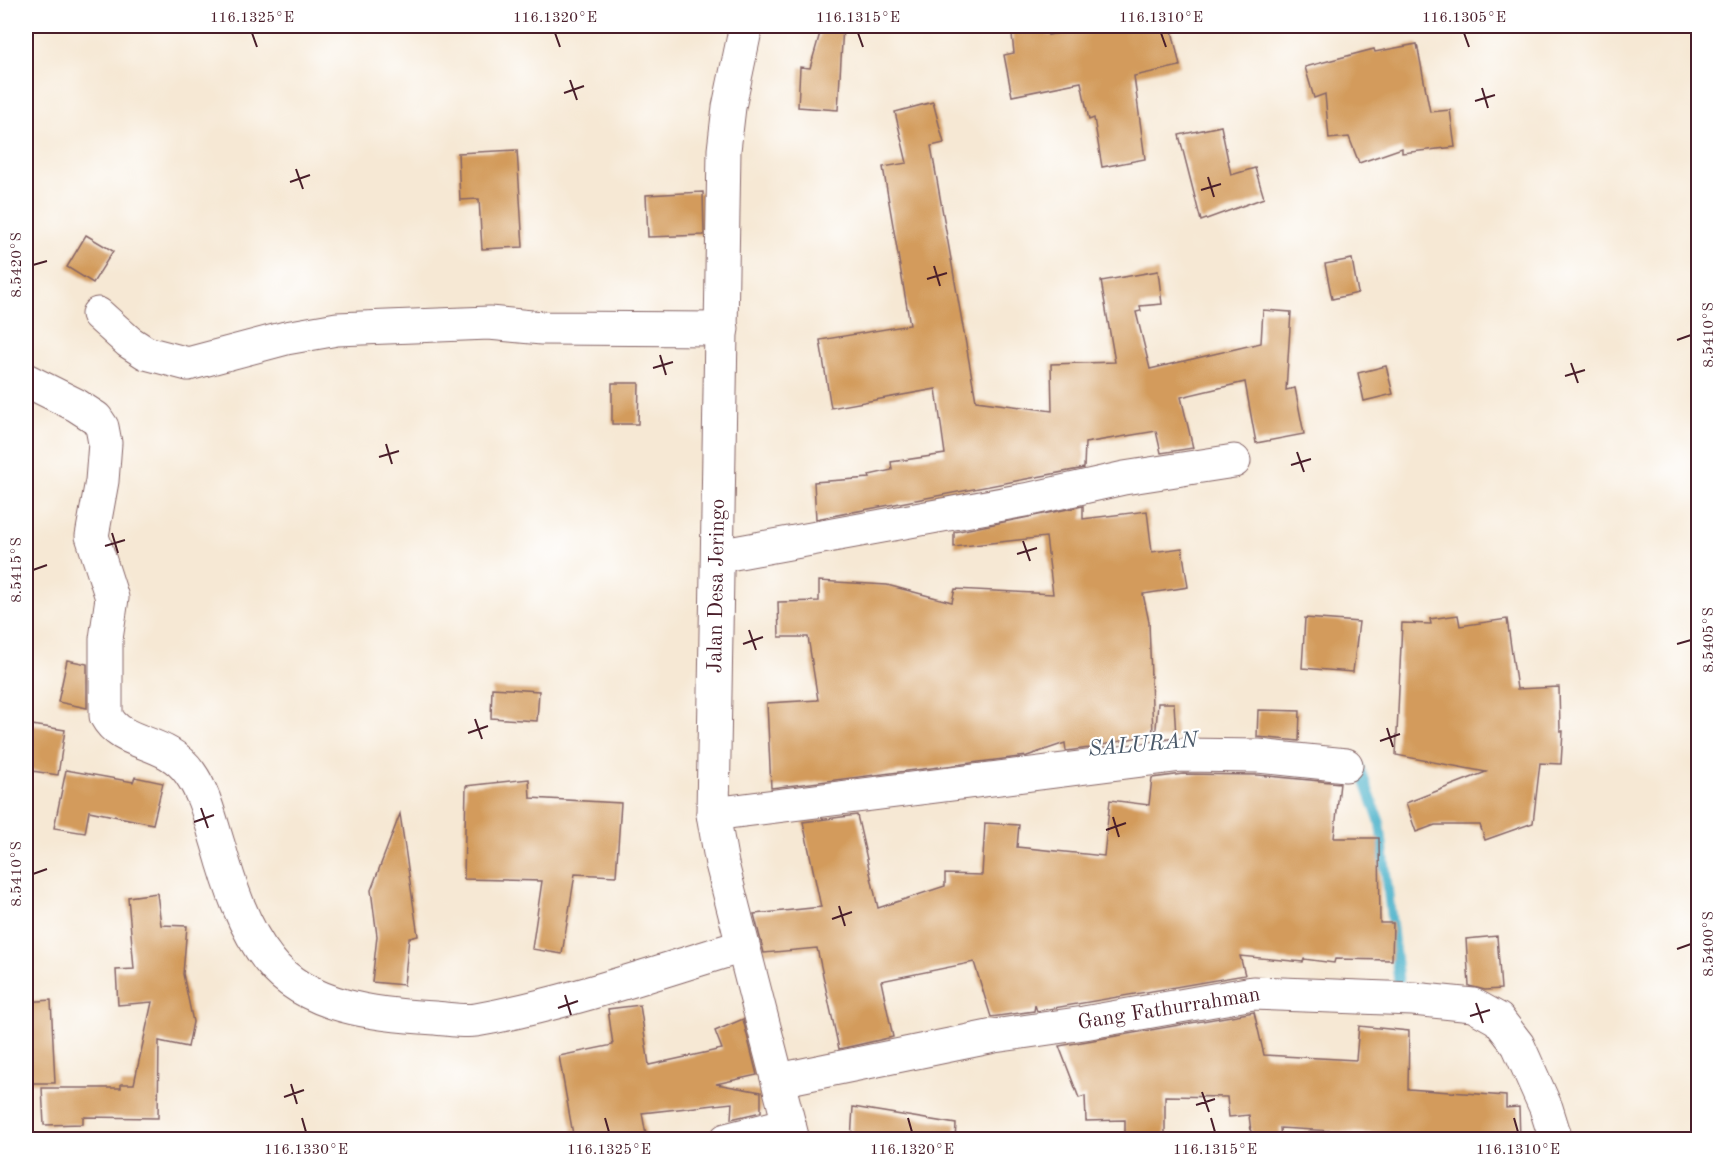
<svg xmlns="http://www.w3.org/2000/svg" width="1724" height="1165" viewBox="0 0 1724 1165" font-family="'Old Standard TT',serif">
<rect width="100%" height="100%" fill="#fff"/>
<filter id="ink" filterUnits="userSpaceOnUse"><feTurbulence type="fractalNoise" baseFrequency=".0167" numOctaves="2"/><feDisplacementMap in="SourceGraphic" scale="12" xChannelSelector="R" yChannelSelector="G"/><feConvolveMatrix kernelMatrix="1 2 1 2 8 2 1 2 1" color-interpolation-filters="sRGB"/></filter>
<filter id="wash" filterUnits="userSpaceOnUse"><feTurbulence type="fractalNoise" baseFrequency=".008" numOctaves="4" result="noise"/><feDisplacementMap in="SourceGraphic" scale="24" xChannelSelector="R" yChannelSelector="G"/><feGaussianBlur stdDeviation="1.35" result="paint"/><feColorMatrix in="noise" values="0 0 0 0 0 0 0 0 0 0 0 0 0 0 0 0 0 1.4 0 .05"/><feComposite in="paint" operator="in"/></filter>
<g filter="url(#wash)">
<rect width="100%" height="100%" fill="#f6e8d4"/>
<g fill="none" stroke-linecap="round" stroke-linejoin="round">
<!-- stream -->
<path stroke="#4ab1c9" stroke-width="10" d="M 1351,763 L 1359,765 L 1380,823 L 1399,985"/>
</g>
<g id="blocks">
<!-- building -->
<g fill="#d39b5b">
<path d="M 822,26 L 843,26 L 838,110 L 798,107 L 800,67 L 810,68 Z"/>
<path d="M 1011,26 L 1047,26 L 1048,35 L 1095,26 L 1171,26 L 1180,66 L 1134,76 L 1145,159 L 1102,167 L 1094,118 L 1089,120 L 1081,82 L 1012,96 L 1004,55 L 1014,53 Z"/>
<path d="M 1417,44 L 1430,112 L 1450,110 L 1455,147 L 1402,153 L 1402,148 L 1359,163 L 1349,137 L 1329,139 L 1325,94 L 1314,98 L 1305,67 L 1374,49 L 1375,52 Z"/>
<path d="M 933,102 L 944,143 L 931,146 L 976,401 L 1052,411 L 1051,364 L 1115,362 L 1101,281 L 1158,271 L 1162,304 L 1140,306 L 1141,311 L 1136,312 L 1150,369 L 1261,343 L 1263,310 L 1291,312 L 1286,390 L 1295,388 L 1304,434 L 1256,443 L 1245,382 L 1181,397 L 1193,448 L 1161,453 L 1156,431 L 1085,443 L 1084,468 L 816,519 L 814,482 L 870,478 L 869,475 L 892,470 L 891,462 L 945,454 L 936,389 L 831,408 L 820,340 L 910,325 L 883,167 L 907,163 L 895,112 Z"/>
<path d="M 1221,126 L 1231,175 L 1255,168 L 1264,198 L 1201,221 L 1179,135 Z"/>
<path d="M 517,150 L 523,247 L 482,249 L 479,199 L 460,200 L 458,153 Z"/>
<path d="M 703,192 L 704,235 L 648,237 L 646,195 Z"/>
<path d="M 86,235 L 113,251 L 93,283 L 67,267 Z"/>
<path d="M 1352,259 L 1358,293 L 1332,299 L 1325,264 Z"/>
<path d="M 1386,366 L 1393,394 L 1364,401 L 1358,373 Z"/>
<path d="M 612,383 L 639,383 L 638,424 L 612,424 Z"/>
<path d="M 1083,506 L 1083,519 L 1147,511 L 1152,552 L 1182,548 L 1188,587 L 1143,594 L 1149,622 L 1153,734 L 1089,748 L 1066,751 L 1065,743 L 1027,756 L 771,788 L 767,703 L 818,700 L 808,637 L 779,637 L 778,602 L 819,601 L 819,581 L 887,585 L 952,602 L 955,589 L 1053,594 L 1046,537 L 954,547 L 954,532 Z"/>
<path d="M 1458,615 L 1460,626 L 1507,619 L 1517,689 L 1559,687 L 1560,731 L 1563,731 L 1561,764 L 1540,763 L 1533,823 L 1485,840 L 1480,825 L 1435,825 L 1416,832 L 1406,803 L 1486,772 L 1396,755 L 1402,623 L 1431,624 L 1430,619 Z"/>
<path d="M 1305,618 L 1359,622 L 1353,672 L 1302,668 Z"/>
<path d="M 67,660 L 87,664 L 87,708 L 58,702 Z"/>
<path d="M 492,688 L 539,691 L 537,721 L 491,718 Z"/>
<path d="M 1158,703 L 1174,703 L 1176,737 L 1155,740 Z"/>
<path d="M 1258,710 L 1300,711 L 1299,741 L 1257,737 Z"/>
<path d="M 32,725 L 65,730 L 58,775 L 26,770 Z"/>
<path d="M 66,770 L 133,782 L 135,777 L 163,783 L 153,824 L 89,811 L 85,833 L 54,828 Z"/>
<path d="M 1183,774 L 1257,775 L 1340,783 L 1334,838 L 1379,838 L 1380,923 L 1393,923 L 1392,960 L 1335,959 L 1334,963 L 1304,959 L 1303,962 L 1240,956 L 1245,975 L 1037,1011 L 1035,1005 L 1034,1011 L 991,1017 L 974,962 L 881,981 L 893,1037 L 839,1049 L 817,948 L 764,953 L 754,914 L 821,907 L 803,822 L 857,815 L 878,908 L 945,886 L 945,874 L 982,875 L 985,823 L 1019,825 L 1017,847 L 1104,856 L 1110,800 L 1149,805 L 1152,778 Z"/>
<path d="M 529,779 L 530,798 L 621,803 L 616,876 L 575,874 L 562,954 L 532,949 L 542,881 L 464,879 L 466,786 Z"/>
<path d="M 400,814 L 418,936 L 409,938 L 404,985 L 372,982 L 377,936 L 371,890 Z"/>
<path d="M 157,893 L 161,925 L 187,926 L 183,974 L 193,1022 L 188,1047 L 159,1041 L 158,1118 L 83,1117 L 83,1124 L 44,1125 L 42,1088 L 121,1088 L 121,1084 L 134,1084 L 152,1002 L 118,1005 L 116,970 L 134,969 L 128,897 Z"/>
<path d="M 1497,936 L 1501,989 L 1485,990 L 1469,986 L 1466,939 Z"/>
<path d="M 51,1000 L 55,1083 L 26,1083 L 26,1002 Z"/>
<path d="M 640,1005 L 649,1065 L 722,1049 L 715,1031 L 743,1019 L 757,1075 L 716,1084 L 761,1092 L 761,1112 L 731,1119 L 732,1103 L 642,1113 L 646,1135 L 622,1140 L 574,1140 L 559,1056 L 613,1045 L 608,1009 Z"/>
<path d="M 1254,1012 L 1264,1055 L 1356,1060 L 1359,1026 L 1409,1031 L 1408,1089 L 1506,1096 L 1506,1108 L 1519,1107 L 1520,1140 L 1382,1138 L 1382,1134 L 1280,1128 L 1281,1140 L 1252,1140 L 1249,1115 L 1229,1117 L 1227,1097 L 1165,1096 L 1165,1140 L 1125,1140 L 1125,1120 L 1086,1121 L 1085,1096 L 1079,1098 L 1059,1046 Z"/>
<path d="M 853,1107 L 956,1124 L 955,1140 L 851,1140 Z"/>
</g>
</g>
</g>
<g filter="url(#ink)">
<use href="#blocks" fill-opacity="0" stroke="#866566" stroke-width="1.5"/>
<g fill="none" stroke-linecap="round" stroke-linejoin="round">
<defs>
<g id="street">
<path d="M 746,26 L 729,107 L 724,150 L 713,814 L 722,864 L 793,1140"/>
<path d="M 98,314 L 129,342 L 146,353 L 188,364 L 286,338 L 337,329 L 489,323 L 542,328 L 722,329"/>
<path d="M 26,380 L 76,405 L 96,418 L 102,427 L 105,443 L 102,481 L 92,536 L 112,598 L 106,639 L 106,716 C 122,747 166,738 190,773 C 205,794 210,819 218,844 C 229,883 243,928 269,960 C 306,1008 379,1015 435,1018 C 448,1019 464,1022 476,1020 C 567,1004 656,972 743,946"/>
<path d="M 718,556 L 1030,499 L 1124,478 L 1234,461"/>
<path d="M 713,814 L 1182,755 L 1258,756 L 1346,765"/>
<path d="M 779,1080 L 994,1036 L 1084,1023 L 1253,993 L 1413,999 L 1473,1005 L 1498,1019 L 1518,1045 L 1546,1108 L 1556,1140"/>
<path d="M 726,1140 L 789,1124"/>
</g>
</defs>
<!-- street casing -->
<use href="#street" stroke="#866566" stroke-width="35"/>
<!-- street -->
<use href="#street" stroke="#fff" stroke-width="33"/>
</g>
</g>
<!-- ticks -->
<path fill="none" stroke="#4a1f2b" stroke-width="2" d="M 252,33 L 257,47M 555,33 L 560,47M 858,33 L 863,47M 1161,33 L 1166,47M 1464,33 L 1469,47M 570,80 L 577,100M 1482,88 L 1488,108M 564,93 L 584,86M 1475,101 L 1495,95M 296,169 L 303,189M 1208,177 L 1214,197M 290,182 L 310,175M 1201,190 L 1221,184M 33,265 L 47,261M 934,266 L 940,286M 927,279 L 947,273M 1677,340 L 1691,335M 660,355 L 666,375M 1571,363 L 1578,383M 653,368 L 673,362M 1565,376 L 1585,370M 386,444 L 392,464M 1297,452 L 1304,472M 379,457 L 399,451M 1291,465 L 1311,459M 112,533 L 118,553M 1023,541 L 1030,561M 105,546 L 125,540M 1017,554 L 1037,548M 33,570 L 47,565M 749,630 L 756,650M 743,644 L 763,637M 1677,644 L 1691,640M 475,719 L 482,739M 1387,728 L 1393,747M 468,733 L 488,726M 1380,741 L 1400,734M 201,808 L 208,828M 1113,817 L 1119,837M 194,822 L 214,815M 1106,830 L 1126,823M 33,874 L 47,869M 839,906 L 845,926M 832,919 L 852,912M 1677,949 L 1691,944M 565,995 L 571,1015M 1476,1003 L 1483,1023M 558,1008 L 578,1001M 1470,1016 L 1490,1010M 291,1084 L 297,1104M 1202,1092 L 1209,1112M 284,1097 L 304,1090M 1196,1105 L 1215,1099M 302,1118 L 306,1132M 605,1118 L 609,1132M 908,1118 L 912,1132M 1211,1118 L 1215,1132M 1514,1118 L 1518,1132"/>
<g text-anchor="middle" dominant-baseline="central" stroke-width="4.5" stroke-linejoin="round" paint-order="stroke">
<!-- street labels -->
<g font-size="21" fill="#4a1f2b" stroke="#fff">
<text transform="translate(717 586) rotate(-89)">Jalan Desa Jeringo</text>
<text transform="translate(1169 1009) rotate(-9)">Gang Fathurrahman</text>
</g>
<!-- water labels -->
<g font-size="22" font-style="italic" fill="#4a596a" stroke="#fff">
<text transform="translate(1143 745) rotate(-5)">SALURAN</text>
</g>
</g>
<!-- margin -->
<rect width="1724" height="1165" fill="none" stroke="#fff" stroke-width="66"/>
<rect x="33" y="33" width="1658" height="1099" fill="none" stroke="#4a1f2b" stroke-width="2"/>
<g font-size="15" text-anchor="middle" fill="#4a1f2b">
<text x="252" y="22">116.1325°E</text>
<text x="555" y="22">116.1320°E</text>
<text x="858" y="22">116.1315°E</text>
<text x="1161" y="22">116.1310°E</text>
<text x="1464" y="22">116.1305°E</text>
<text transform="translate(16 265) rotate(-90)" y="5">8.5420°S</text>
<text transform="translate(1708 335) rotate(-90)" y="5">8.5410°S</text>
<text transform="translate(16 570) rotate(-90)" y="5">8.5415°S</text>
<text transform="translate(1708 640) rotate(-90)" y="5">8.5405°S</text>
<text transform="translate(16 874) rotate(-90)" y="5">8.5410°S</text>
<text transform="translate(1708 944) rotate(-90)" y="5">8.5400°S</text>
<text x="306" y="1154">116.1330°E</text>
<text x="609" y="1154">116.1325°E</text>
<text x="912" y="1154">116.1320°E</text>
<text x="1215" y="1154">116.1315°E</text>
<text x="1518" y="1154">116.1310°E</text>
</g>
</svg>
